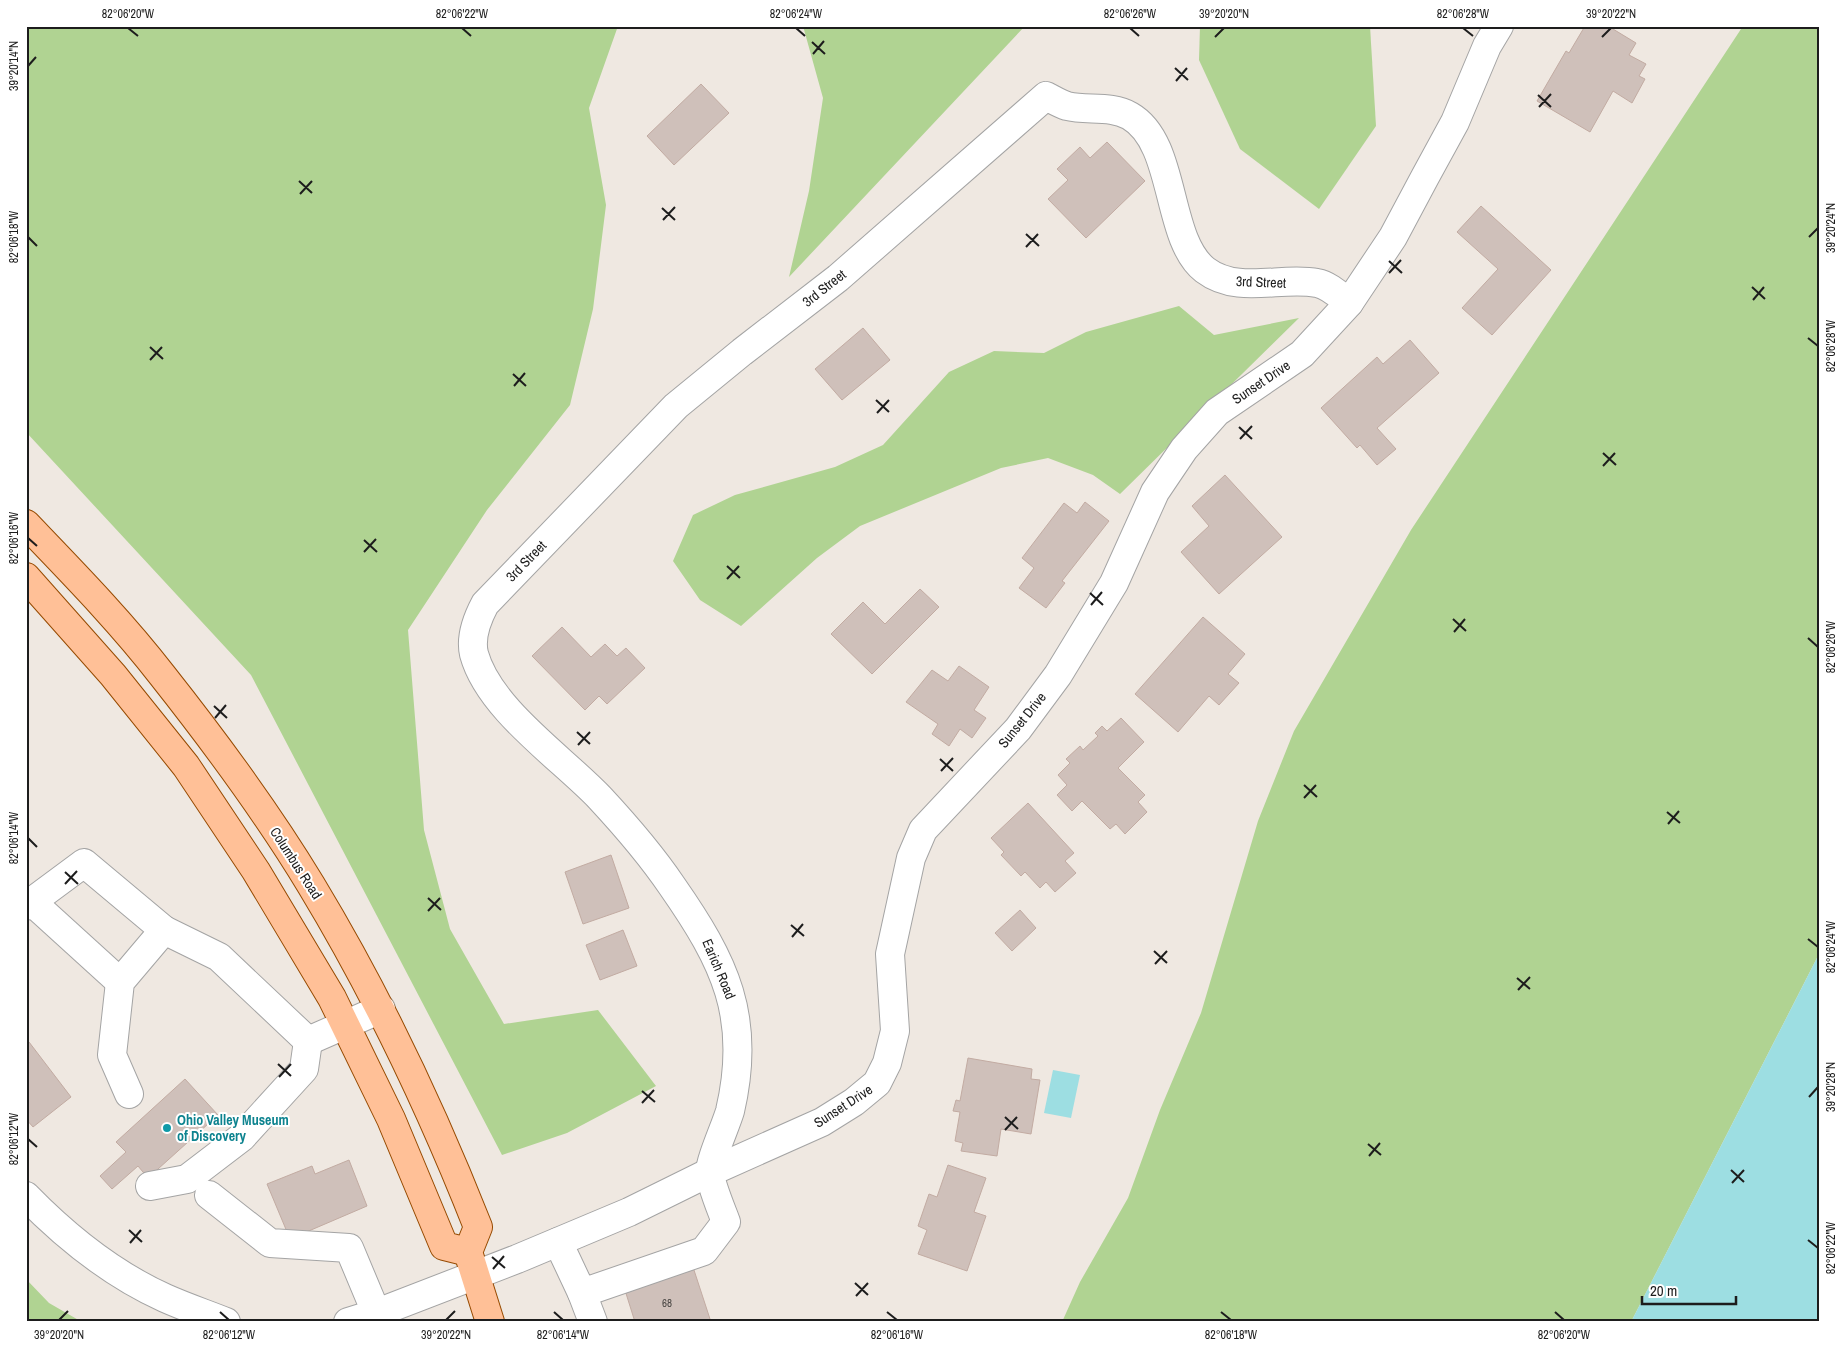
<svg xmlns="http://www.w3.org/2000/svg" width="1845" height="1348" viewBox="0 0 1845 1348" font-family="'Archivo Narrow',sans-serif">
<rect width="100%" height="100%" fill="#efe8e1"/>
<!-- forest -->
<g fill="#b0d392">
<path d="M 26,26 L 618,26 L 589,108 L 606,205 L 593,309 L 570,405 L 487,510 L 408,630 L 424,830 L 450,929 L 504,1024 L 598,1010 L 656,1086 L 567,1133 L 502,1155 L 251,675 L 26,432 Z"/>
<path d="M 803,26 L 1025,26 L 789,277 L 809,191 L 823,98 Z"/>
<path d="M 1200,26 L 1370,26 L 1376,126 L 1319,209 L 1240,149 L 1199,60 Z"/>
<path d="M 1743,26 L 1819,26 L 1819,954 L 1631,1322 L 1062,1322 L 1080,1282 L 1128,1198 L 1160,1110 L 1201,1013 L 1258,821 L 1294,731 L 1411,530 Z"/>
<path d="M 1179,306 L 1214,335 L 1299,318 L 1120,494 L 1093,475 L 1048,458 L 1001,468 L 860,526 L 817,558 L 741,626 L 700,600 L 673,561 L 693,515 L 735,495 L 835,467 L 883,445 L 949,372 L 994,351 L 1044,353 L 1086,332 Z"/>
<path d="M 26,1279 L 49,1303 L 82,1322 L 26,1322 Z"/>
</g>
<!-- water -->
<g fill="#9ddee2">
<path d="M 1819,954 L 1819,1322 L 1631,1322 Z"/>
<path d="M 1053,1070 L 1080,1075 L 1071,1118 L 1044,1113 Z"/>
</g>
<!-- building -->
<g fill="#cfc0ba" stroke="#c2aba2">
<path d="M 1585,26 L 1608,26 L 1636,43 L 1629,55 L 1646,64 L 1639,76 L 1645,79 L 1632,103 L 1613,91 L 1590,132 L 1537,101 L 1566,51 L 1569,53 Z"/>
<path d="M 701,84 L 729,113 L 674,165 L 647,136 Z"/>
<path d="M 1107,142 L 1145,181 L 1086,238 L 1048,199 L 1068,180 L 1057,169 L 1080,147 L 1090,158 Z"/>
<path d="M 1481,206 L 1551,270 L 1492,335 L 1462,308 L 1498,269 L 1457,232 Z"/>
<path d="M 863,328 L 890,360 L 842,400 L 815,369 Z"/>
<path d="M 1410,340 L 1439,373 L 1377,428 L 1396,449 L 1377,465 L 1360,445 L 1357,448 L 1321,408 L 1377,357 L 1383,364 Z"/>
<path d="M 1225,475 L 1282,537 L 1219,594 L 1181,552 L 1209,526 L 1192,506 Z"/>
<path d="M 1085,502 L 1109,521 L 1062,581 L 1065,583 L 1046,608 L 1019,588 L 1034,568 L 1022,558 L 1064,503 L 1077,513 Z"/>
<path d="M 920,589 L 939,607 L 872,674 L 831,634 L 863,602 L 885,624 Z"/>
<path d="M 1203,617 L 1245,654 L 1228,674 L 1239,683 L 1219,705 L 1209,696 L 1178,732 L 1135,694 Z"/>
<path d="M 562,627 L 591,657 L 605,644 L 617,656 L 626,648 L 645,668 L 607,704 L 599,696 L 585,710 L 532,656 Z"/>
<path d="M 959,666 L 989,687 L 974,710 L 986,718 L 972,738 L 960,729 L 949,746 L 932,734 L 938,724 L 906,702 L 932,670 L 948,681 Z"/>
<path d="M 1121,718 L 1144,742 L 1118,768 L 1145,795 L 1138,802 L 1147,812 L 1125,834 L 1116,824 L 1110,829 L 1082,801 L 1072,811 L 1057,795 L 1067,785 L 1058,775 L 1070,763 L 1066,759 L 1080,746 L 1083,750 L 1098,736 L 1095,733 L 1102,726 L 1107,731 Z"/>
<path d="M 1028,803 L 1074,853 L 1065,861 L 1076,873 L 1055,892 L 1046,882 L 1040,888 L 1025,872 L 1021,876 L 1001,855 L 1004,852 L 991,838 Z"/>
<path d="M 611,855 L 629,908 L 583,924 L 565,872 Z"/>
<path d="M 1020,910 L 1036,928 L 1012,951 L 995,933 Z"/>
<path d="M 623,930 L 637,966 L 600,980 L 586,945 Z"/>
<path d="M 29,1042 L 71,1097 L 33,1127 L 26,1119 L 26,1044 Z"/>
<path d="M 968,1058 L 1032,1069 L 1031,1079 L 1040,1080 L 1031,1134 L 1001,1129 L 997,1156 L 961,1151 L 963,1143 L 955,1141 L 960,1112 L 953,1111 L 956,1100 L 960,1101 Z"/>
<path d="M 185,1079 L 218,1115 L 148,1178 L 138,1166 L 112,1189 L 100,1176 L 126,1152 L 116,1142 Z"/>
<path d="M 349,1160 L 367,1206 L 290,1239 L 267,1184 L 312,1166 L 315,1174 Z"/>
<path d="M 948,1165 L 986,1178 L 974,1212 L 986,1216 L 967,1271 L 918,1254 L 927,1230 L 918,1226 L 929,1194 L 937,1197 Z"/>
<path d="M 692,1264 L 710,1319 L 702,1322 L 635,1322 L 624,1287 Z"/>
</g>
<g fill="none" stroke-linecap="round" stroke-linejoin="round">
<defs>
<g id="minor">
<path d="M 32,902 L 120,982"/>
<path d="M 26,906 L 84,863 L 164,930"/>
<path d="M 308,1041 L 381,1009"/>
<path d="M 129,1094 L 112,1055 L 120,982 L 164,930 L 219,957 L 308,1041"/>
<path d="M 150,1186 L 187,1179 L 242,1137 L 304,1069 L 308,1041"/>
<path d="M 209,1195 L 270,1243 L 349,1248 L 380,1322"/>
<path d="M 26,1196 C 65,1236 114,1275 165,1298 C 185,1307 206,1314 226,1322"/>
<path d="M 558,1242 L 582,1293 L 704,1251 L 726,1222 C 722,1211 710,1183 710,1172 C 710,1160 726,1125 730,1111 C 752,1017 725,962 672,886 C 651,855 626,826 600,798 C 562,758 489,709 474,654 C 470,637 477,619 485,604 L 676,406 L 742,352 L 838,278 L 1046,96 C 1052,99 1060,104 1067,106 C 1087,111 1111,105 1130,116 C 1177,143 1165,239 1205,270 C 1238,295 1281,276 1317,283 C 1329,285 1340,296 1349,303"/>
<path d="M 582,1293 L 593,1322"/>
<path d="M 348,1322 L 377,1313 L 517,1259 L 629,1212 L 710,1172 L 822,1122 L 854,1102 L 877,1083 L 887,1063 L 895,1031 L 890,954 L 911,858 L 923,830 L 1018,729 L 1058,675 L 1114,583 L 1155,492 L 1184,449 L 1217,412 L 1302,354 L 1349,303 L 1393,237 L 1425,177 L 1455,122 L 1487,46 L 1499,26"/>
</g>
<g id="major">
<path d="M 26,524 C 73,573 121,622 162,675 C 215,742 267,812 311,885 C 377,994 431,1108 478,1227 L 468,1252 L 490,1322"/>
<path d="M 26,577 L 113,675 L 186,766 L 256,871 L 332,998 L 391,1119 L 444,1246 L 468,1252"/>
</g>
</defs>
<!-- minor casing -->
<use href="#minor" stroke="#a4a4a4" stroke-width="30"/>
<!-- major casing -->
<use href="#major" stroke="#964a00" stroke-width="30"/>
<!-- minor -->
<use href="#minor" stroke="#fff" stroke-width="28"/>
<!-- major -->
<use href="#major" stroke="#ffc097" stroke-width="28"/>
</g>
<!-- ticks -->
<path fill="none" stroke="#1d1d1d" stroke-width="2" d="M 128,28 L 138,36M 462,28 L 471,36M 796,28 L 805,36M 1130,28 L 1139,36M 1463,28 L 1473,36M 1215,37 L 1224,28M 1602,37 L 1611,28M 812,42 L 825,54M 813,54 L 824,41M 28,66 L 36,57M 1175,68 L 1188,80M 1176,81 L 1187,68M 1538,95 L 1551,107M 1539,107 L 1551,94M 299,181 L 312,193M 300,194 L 312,181M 662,208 L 675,220M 663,220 L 675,207M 1026,234 L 1039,246M 28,237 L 37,246M 1809,237 L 1818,228M 1026,247 L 1038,234M 1389,261 L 1402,273M 1389,273 L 1401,260M 1752,287 L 1765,299M 1753,300 L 1764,287M 1808,338 L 1818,346M 150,347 L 163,359M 150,360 L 162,347M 513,374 L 526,386M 514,386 L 525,373M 876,400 L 889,412M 877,413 L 889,400M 1239,427 L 1252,439M 1240,439 L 1252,426M 1603,453 L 1616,465M 1603,466 L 1615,453M 28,538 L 37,546M 364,540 L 377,552M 364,552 L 376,539M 727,566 L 740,578M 727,579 L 739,566M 1090,593 L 1103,605M 1091,605 L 1102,592M 1453,619 L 1466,631M 1454,632 L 1465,619M 1808,638 L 1818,647M 214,706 L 227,718M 215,718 L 226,705M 577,732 L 590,744M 578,745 L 590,732M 940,759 L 953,771M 941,771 L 953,758M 1304,785 L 1317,797M 1304,798 L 1316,785M 1667,812 L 1680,823M 1668,824 L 1679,811M 28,838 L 37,847M 65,872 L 78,884M 65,884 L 77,871M 428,898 L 441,910M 428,911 L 440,898M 791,925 L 804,936M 792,937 L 803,924M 1808,939 L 1818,947M 1154,951 L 1167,963M 1155,964 L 1167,951M 1517,978 L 1530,989M 1518,990 L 1530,977M 278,1064 L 291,1076M 279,1077 L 291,1064M 642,1091 L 655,1102M 1809,1097 L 1818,1087M 642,1103 L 654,1090M 1005,1117 L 1018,1129M 1005,1130 L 1017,1117M 28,1139 L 37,1147M 1368,1144 L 1381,1155M 1369,1156 L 1380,1143M 1731,1170 L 1744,1182M 1732,1183 L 1744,1170M 129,1230 L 142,1242M 1808,1240 L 1818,1248M 130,1243 L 141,1230M 492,1257 L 505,1268M 493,1269 L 504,1256M 855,1283 L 868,1295M 856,1296 L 868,1283M 220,1312 L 229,1320M 554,1312 L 563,1320M 887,1312 L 897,1320M 1221,1312 L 1231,1320M 1555,1312 L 1564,1320M 59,1320 L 68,1311M 446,1320 L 455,1311"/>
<!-- markers -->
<circle fill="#0f9aa8" stroke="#fff" stroke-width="2" cx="167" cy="1128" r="5"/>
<g text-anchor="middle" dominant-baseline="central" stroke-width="4" stroke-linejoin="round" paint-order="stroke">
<!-- number labels -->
<g font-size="11" fill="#4a4644">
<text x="667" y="1303">68</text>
</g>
<!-- street labels -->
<g font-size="14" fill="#1d1d1d" stroke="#fff">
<text transform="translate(1261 282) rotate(2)">3rd Street</text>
<text transform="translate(824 288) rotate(-38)">3rd Street</text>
<text transform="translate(1261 382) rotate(-34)">Sunset Drive</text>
<text transform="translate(526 561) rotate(-46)">3rd Street</text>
<text transform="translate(1022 720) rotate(-51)">Sunset Drive</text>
<text transform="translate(296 863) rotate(57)">Columbus Road</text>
<text transform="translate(719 969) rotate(67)">Earich Road</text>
<text transform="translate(843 1106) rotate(-33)">Sunset Drive</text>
</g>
<!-- culture labels -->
<g font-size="14" font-weight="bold" fill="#0d838f" stroke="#fff" text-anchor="start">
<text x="177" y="1120">Ohio Valley Museum<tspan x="177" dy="16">of Discovery</tspan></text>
</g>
</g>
<!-- border -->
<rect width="1845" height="1348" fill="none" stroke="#ffffff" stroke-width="55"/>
<!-- scale -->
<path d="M1642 1296v8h94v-8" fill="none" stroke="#1d1d1d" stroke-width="2.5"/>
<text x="1650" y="1296" font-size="15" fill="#1d1d1d" stroke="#ffffff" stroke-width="4" paint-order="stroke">20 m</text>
<rect x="28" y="28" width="1790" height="1292" fill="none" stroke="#1d1d1d" stroke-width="2"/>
<g font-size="12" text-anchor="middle" fill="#1d1d1d">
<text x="128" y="18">82°06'20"W</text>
<text x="462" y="18">82°06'22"W</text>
<text x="796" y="18">82°06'24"W</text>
<text x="1130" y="18">82°06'26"W</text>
<text x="1224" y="18">39°20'20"N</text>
<text x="1463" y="18">82°06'28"W</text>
<text x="1611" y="18">39°20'22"N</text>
<text transform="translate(14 66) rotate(-90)" y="4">39°20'14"N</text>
<text transform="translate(1831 228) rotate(-90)" y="4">39°20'24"N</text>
<text transform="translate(14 237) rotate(-90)" y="4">82°06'18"W</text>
<text transform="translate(1831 346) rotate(-90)" y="4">82°06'28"W</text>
<text transform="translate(14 538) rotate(-90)" y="4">82°06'16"W</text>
<text transform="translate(1831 647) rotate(-90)" y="4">82°06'26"W</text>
<text transform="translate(14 838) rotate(-90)" y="4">82°06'14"W</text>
<text transform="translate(1831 947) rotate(-90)" y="4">82°06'24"W</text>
<text transform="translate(1831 1087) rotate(-90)" y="4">39°20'28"N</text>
<text transform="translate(14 1139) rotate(-90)" y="4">82°06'12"W</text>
<text transform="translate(1831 1248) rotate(-90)" y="4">82°06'22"W</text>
<text x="59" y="1339">39°20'20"N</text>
<text x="229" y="1339">82°06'12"W</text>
<text x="446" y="1339">39°20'22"N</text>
<text x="563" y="1339">82°06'14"W</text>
<text x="897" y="1339">82°06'16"W</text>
<text x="1231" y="1339">82°06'18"W</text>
<text x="1564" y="1339">82°06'20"W</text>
</g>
</svg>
